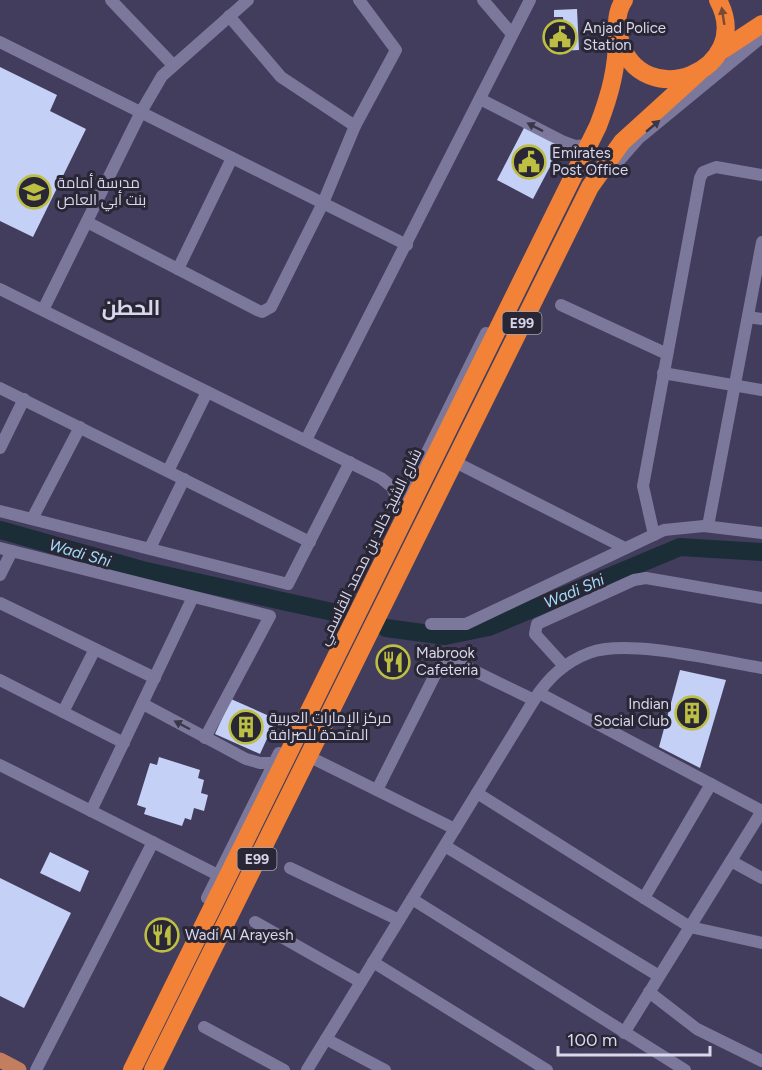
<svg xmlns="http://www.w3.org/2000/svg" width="762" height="1070" viewBox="0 0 762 1070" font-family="Figtree,Cairo,sans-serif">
<rect width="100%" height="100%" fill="#423d5d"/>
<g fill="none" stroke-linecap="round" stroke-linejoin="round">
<!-- river -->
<g stroke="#1b2e38" stroke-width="18">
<path d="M 0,530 L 142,570 L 337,613"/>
<path d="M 386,628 L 445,636 L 489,627 L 680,547 L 762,552"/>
</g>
</g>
<!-- building -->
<g fill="#c4d0f6">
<path d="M 577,9 L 579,50 L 557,51 L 556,40 L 548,41 L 548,30 L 564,29 L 563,17 L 554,17 L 554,10 Z"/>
<path d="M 0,67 L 57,95 L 50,111 L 86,129 L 33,237 L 0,221 Z"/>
<path d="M 525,126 L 562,144 L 533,199 L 497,180 Z"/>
<path d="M 680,670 L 726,680 L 700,768 L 659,747 Z"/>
<path d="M 231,699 L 276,719 L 260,754 L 215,734 Z"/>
<path d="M 159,757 L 200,770 L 198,778 L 204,780 L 201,793 L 208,795 L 204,811 L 194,808 L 191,820 L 185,818 L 182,826 L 144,814 L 146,808 L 137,805 L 150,763 L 157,765 Z"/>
<path d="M 50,852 L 89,871 L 80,892 L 40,873 Z"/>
<path d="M 0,878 L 71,913 L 24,1008 L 0,996 Z"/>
</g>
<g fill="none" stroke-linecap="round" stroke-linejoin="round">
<!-- minor -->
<g stroke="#7c789b" stroke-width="12">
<path d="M 111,0 L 173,65"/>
<path d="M 483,0 L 512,34"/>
<path d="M 229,16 L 281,77 L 355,126"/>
<path d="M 0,42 L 407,245"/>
<path d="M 480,99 L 564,142 L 575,146 L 589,145"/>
<path d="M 617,163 L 639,138 L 762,37"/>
<path d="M 87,222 L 257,310 L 262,312 L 271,307 L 323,203 L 355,126 L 396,50 L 359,0"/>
<path d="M 178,269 L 232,158"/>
<path d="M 0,289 L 381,478 L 392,487 L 400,507"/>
<path d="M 561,305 L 667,354"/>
<path d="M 43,310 L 141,112 L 162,76 L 248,0"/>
<path d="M 748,317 L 762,319"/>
<path d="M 663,373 L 762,390"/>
<path d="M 0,388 L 310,542"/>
<path d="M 306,440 L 530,0"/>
<path d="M 0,448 L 24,399"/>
<path d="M 461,465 L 625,548"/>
<path d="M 168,471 L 207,392"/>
<path d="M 406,495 L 486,333"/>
<path d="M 0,511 L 288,584 L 350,462"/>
<path d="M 32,519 L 80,427"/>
<path d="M 708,526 L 762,242"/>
<path d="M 654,535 L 643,486 L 700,178 L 703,172 L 716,167 L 762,175"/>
<path d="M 0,548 L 270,616 L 205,738"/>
<path d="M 150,548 L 184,479"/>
<path d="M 0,575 L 12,551"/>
<path d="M 0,603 L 155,678"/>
<path d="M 431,624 L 466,624 L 664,530 L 704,526 L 762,533"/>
<path d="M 564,666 L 535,634 L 537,624 L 634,580 L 646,578 L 762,598"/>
<path d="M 0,680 L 124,743"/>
<path d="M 539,693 L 762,811"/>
<path d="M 143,704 L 246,759 L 260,763 L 273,763"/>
<path d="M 63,712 L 95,649"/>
<path d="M 316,760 L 455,829"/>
<path d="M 0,765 L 218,875"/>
<path d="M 377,790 L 439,667 L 445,660 L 456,662 L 534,700"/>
<path d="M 477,793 L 690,927 L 762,943"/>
<path d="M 91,811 L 193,597"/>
<path d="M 445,846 L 659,976"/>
<path d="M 731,861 L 762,878"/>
<path d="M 290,868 L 399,920"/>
<path d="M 207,898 L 279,753"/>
<path d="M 644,898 L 711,784"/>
<path d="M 412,899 L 685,1070"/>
<path d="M 255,922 L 361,982"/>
<path d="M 373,962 L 547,1070"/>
<path d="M 649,992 L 697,1029 L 762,1061"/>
<path d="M 204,1027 L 284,1070"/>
<path d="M 624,1033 L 762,811"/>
<path d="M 326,1039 L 385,1070"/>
<path d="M 36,1070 L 153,842"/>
<path d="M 307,1070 L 534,700 C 547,679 565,662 589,653 C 627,638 720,661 762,668"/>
</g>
<!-- major -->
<path stroke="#c37e60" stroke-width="15" d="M 0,1060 L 19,1070"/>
<!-- highway -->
<g stroke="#f28238" stroke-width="18">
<path d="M 624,0 C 616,12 616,27 620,40 C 641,115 756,71 718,0"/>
<path d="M 718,53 L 762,24"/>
<path d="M 132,1070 L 598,126 C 610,95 618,66 617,32"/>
<path d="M 153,1070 L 590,187 L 622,142 L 699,72"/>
</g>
</g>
<!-- one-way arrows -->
<defs><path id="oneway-solid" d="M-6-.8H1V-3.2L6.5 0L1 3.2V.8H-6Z" transform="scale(1.5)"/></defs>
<use fill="#794b36" href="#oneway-solid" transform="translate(723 16) rotate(-99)"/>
<g fill="#3a3749">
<use href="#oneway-solid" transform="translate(653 126) rotate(-40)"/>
<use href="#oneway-solid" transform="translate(535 127) rotate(-153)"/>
<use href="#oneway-solid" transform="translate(182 725) rotate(-152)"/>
</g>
<!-- icons -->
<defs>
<symbol id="civic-ring" viewBox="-11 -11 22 22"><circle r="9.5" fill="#292735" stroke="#bdbf43" stroke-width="1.5"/><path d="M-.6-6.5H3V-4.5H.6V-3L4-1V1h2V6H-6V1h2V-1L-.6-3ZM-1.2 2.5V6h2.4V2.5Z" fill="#bdbf43"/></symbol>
<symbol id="school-ring" viewBox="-11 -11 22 22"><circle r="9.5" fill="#292735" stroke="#bdbf43" stroke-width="1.5"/><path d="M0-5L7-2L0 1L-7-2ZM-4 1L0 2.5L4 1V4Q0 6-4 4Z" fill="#bdbf43"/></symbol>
<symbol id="restaurant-ring" viewBox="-11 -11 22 22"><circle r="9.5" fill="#292735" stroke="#bdbf43" stroke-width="1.5"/><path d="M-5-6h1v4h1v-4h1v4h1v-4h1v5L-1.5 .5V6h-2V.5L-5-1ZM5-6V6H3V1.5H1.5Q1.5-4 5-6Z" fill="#bdbf43"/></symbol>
<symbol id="building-ring" viewBox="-11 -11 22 22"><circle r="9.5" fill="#292735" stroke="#bdbf43" stroke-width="1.5"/><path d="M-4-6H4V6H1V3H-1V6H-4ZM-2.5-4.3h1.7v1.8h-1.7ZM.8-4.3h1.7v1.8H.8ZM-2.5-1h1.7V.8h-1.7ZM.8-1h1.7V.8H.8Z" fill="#bdbf43"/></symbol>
</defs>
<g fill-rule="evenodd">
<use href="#civic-ring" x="541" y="18" width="38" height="38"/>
<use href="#civic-ring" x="510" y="143" width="38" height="38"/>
<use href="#school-ring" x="15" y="173" width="38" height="38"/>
<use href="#restaurant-ring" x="374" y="643" width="38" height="38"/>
<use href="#building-ring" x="673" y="694" width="38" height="38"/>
<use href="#building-ring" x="227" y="708" width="38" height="38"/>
<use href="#restaurant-ring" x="143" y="916" width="38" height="38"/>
</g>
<g text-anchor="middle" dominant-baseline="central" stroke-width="6" stroke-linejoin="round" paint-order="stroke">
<!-- shield labels -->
<g fill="#292735" stroke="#a4a2b4" stroke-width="1.5">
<rect x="502.5" y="312" width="39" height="22" rx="4.5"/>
<rect x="237.5" y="848" width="39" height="22" rx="4.5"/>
</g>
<g font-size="14" font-weight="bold" fill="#d9d7eb">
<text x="522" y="323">E99</text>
<text x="257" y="859">E99</text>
</g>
<!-- poi labels -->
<g font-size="15" fill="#d9d7eb" stroke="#292735" text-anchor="start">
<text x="583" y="28">Anjad Police<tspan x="583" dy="17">Station</tspan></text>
<text x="552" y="153">Emirates<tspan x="552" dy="17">Post Office</tspan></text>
<text x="57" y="183">مدرسة أمامة<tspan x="57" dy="17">بنت أبي العاص</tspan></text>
<text x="416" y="653">Mabrook<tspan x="416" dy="17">Cafeteria</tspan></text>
<text x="669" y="704" text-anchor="end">Indian<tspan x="669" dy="17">Social Club</tspan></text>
<text x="269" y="718">مركز الإمارات العربية<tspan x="269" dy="17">المتحدة للصرافة</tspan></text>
<text x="185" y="935">Wadi Al Arayesh</text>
</g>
<!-- street labels -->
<g font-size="15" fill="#d9d7eb" stroke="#292735">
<text transform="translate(370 547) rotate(-64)">شارع الشيخ خالد بن محمد القاسمي</text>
</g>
<!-- water labels -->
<g font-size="16" font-style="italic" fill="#a0dcfa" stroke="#292735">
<text transform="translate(80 553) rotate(16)">Wadi Shi</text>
<text transform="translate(574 591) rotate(-23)">Wadi Shi</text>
</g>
<!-- district labels -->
<g font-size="21" font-weight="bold" fill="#d9d7eb" stroke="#292735">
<text x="131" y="307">الحطن</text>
</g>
</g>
<!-- scale -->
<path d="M558 1046v9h152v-9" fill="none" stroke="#d9d7eb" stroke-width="3"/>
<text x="567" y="1046" font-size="18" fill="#d9d7eb" stroke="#292735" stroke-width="4.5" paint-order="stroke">100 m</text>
</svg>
